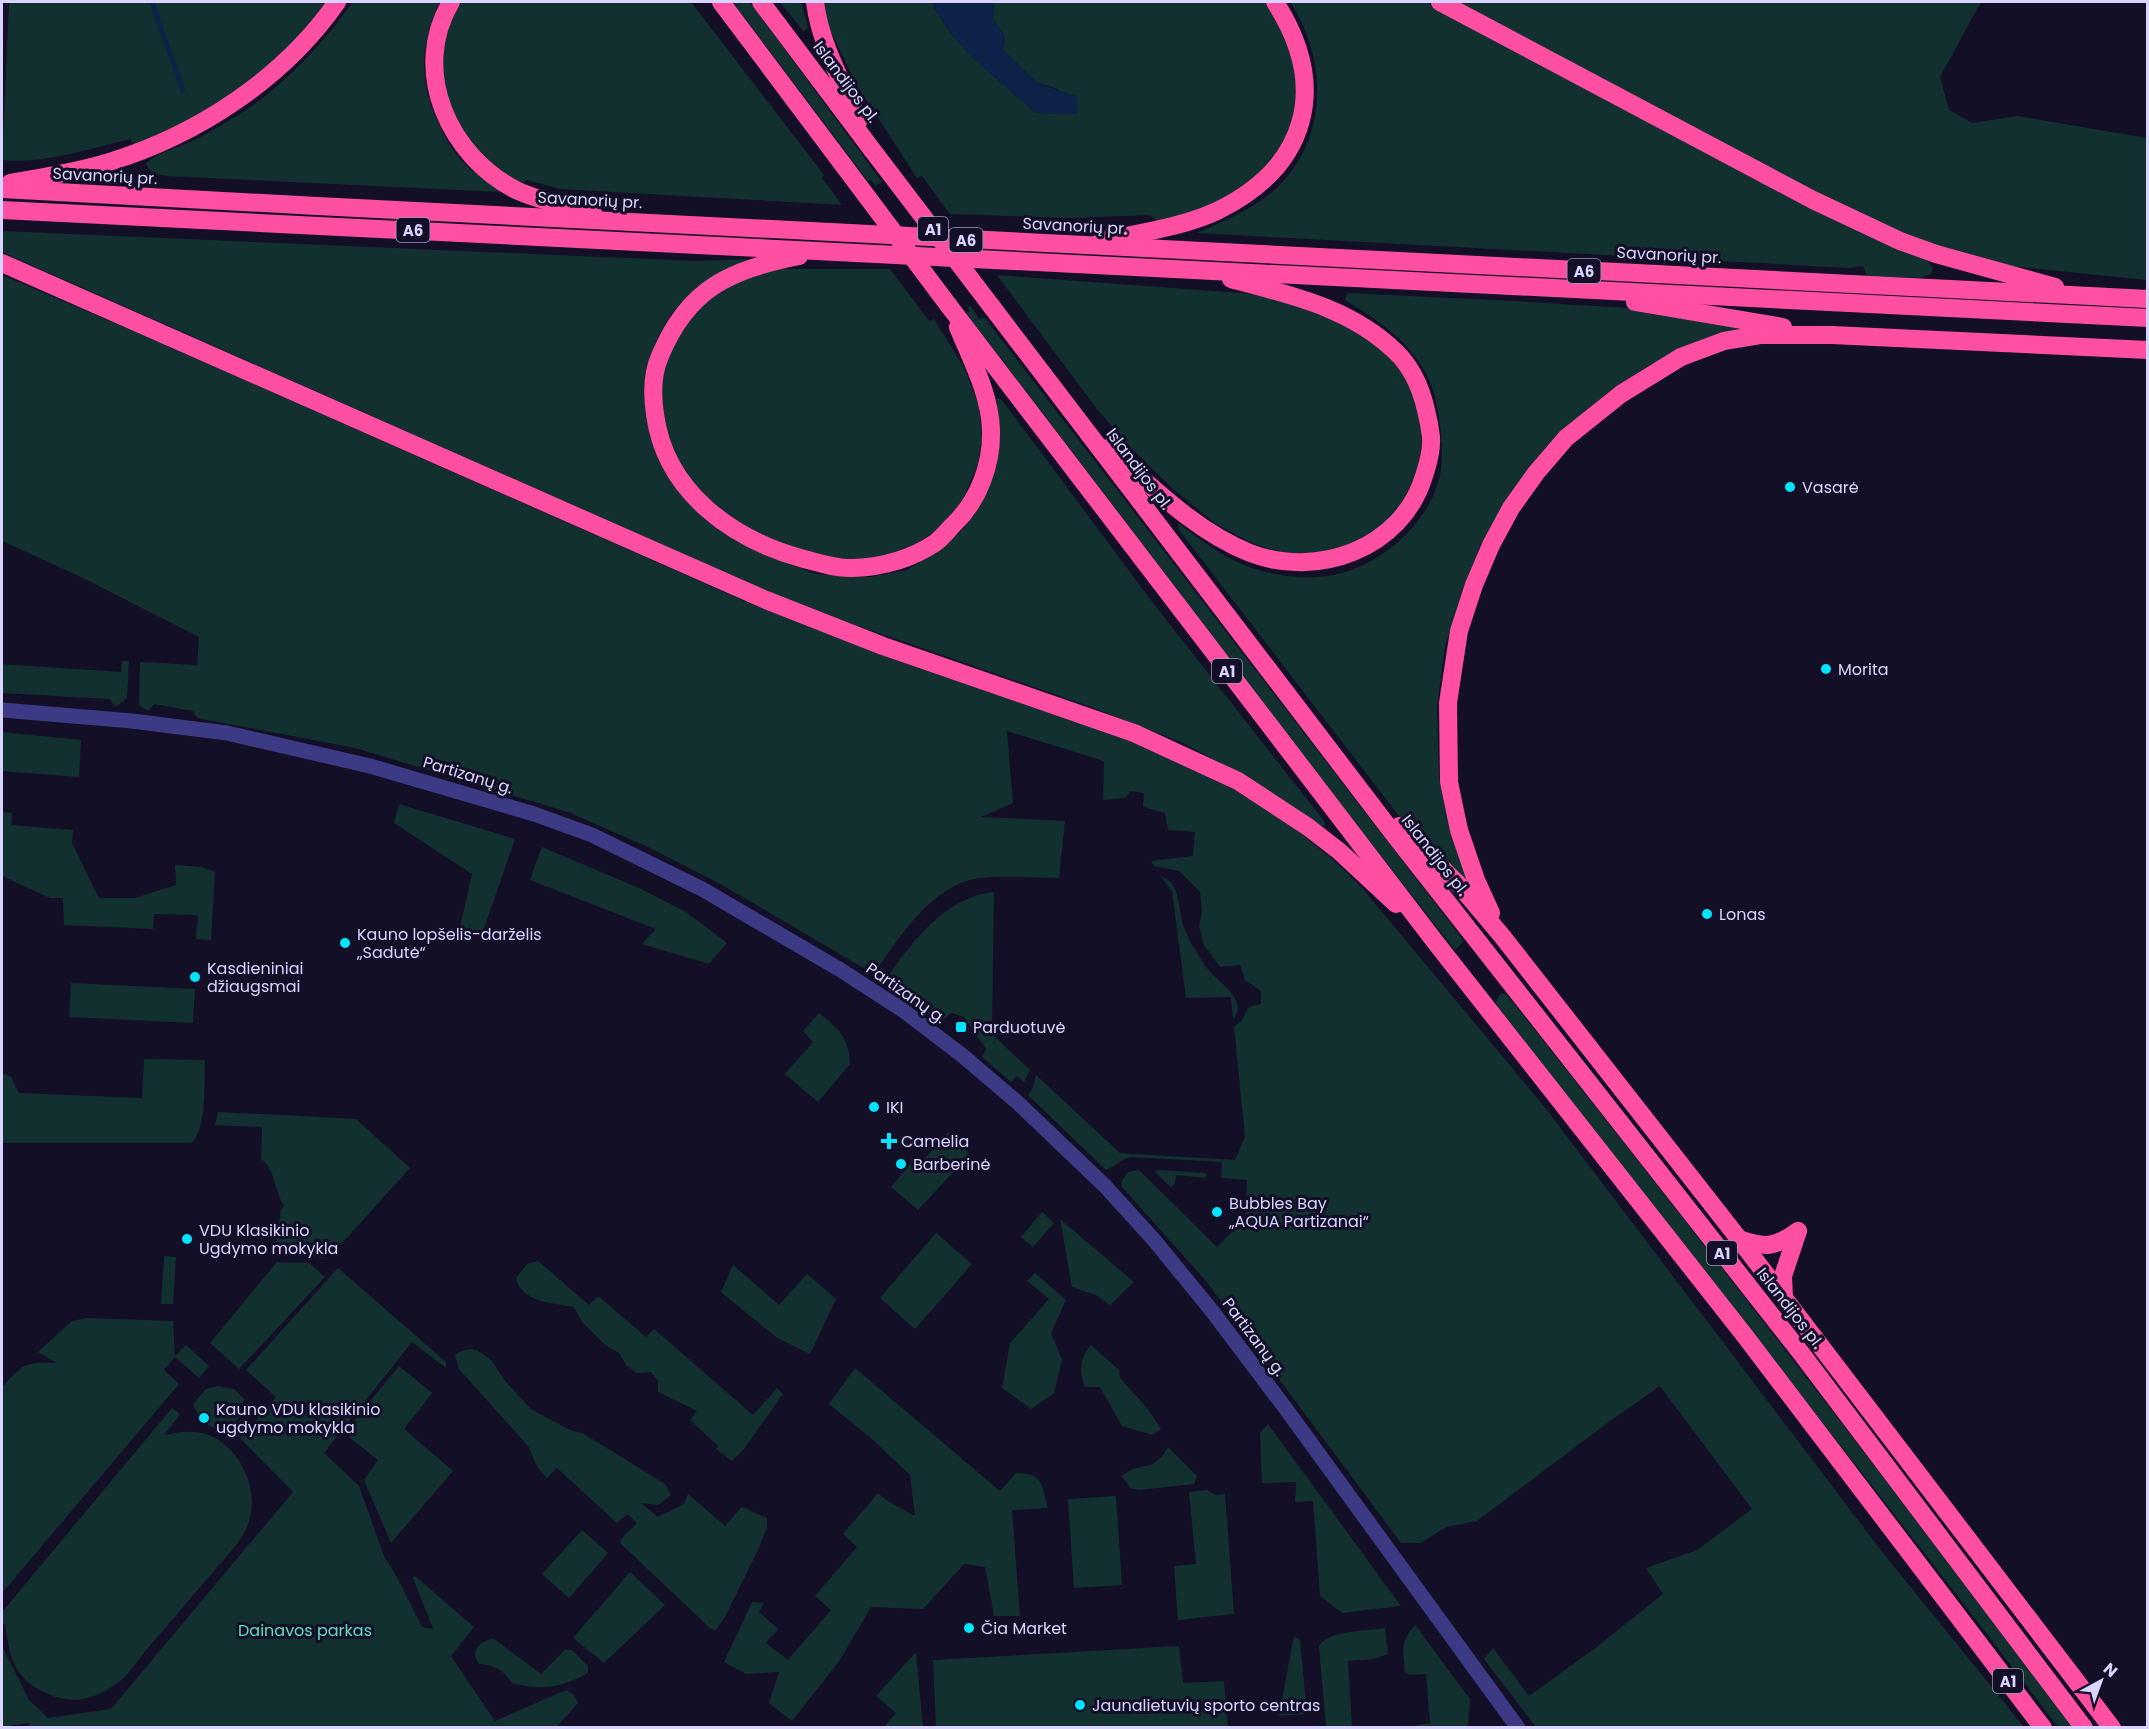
<svg xmlns="http://www.w3.org/2000/svg" width="2149" height="1729" viewBox="0 0 2149 1729" font-family="Poppins,sans-serif">
<rect width="100%" height="100%" fill="#130f26"/>
<!-- green -->
<g fill="#12302f">
<path d="M 9,2 L 331,2 L 284,55 L 203,116 L 136,148 L 130,139 C 90,149 42,164 2,160 Z"/>
<path d="M 353,2 L 439,2 C 420,47 418,82 440,127 C 446,139 453,152 463,162 C 473,173 488,181 500,190 L 501,192 L 167,176 L 155,174 L 148,168 L 146,163 C 159,152 177,148 192,141 C 204,136 216,128 228,121 C 278,93 320,47 353,2 Z"/>
<path d="M 458,2 L 691,2 L 824,175 L 822,178 L 842,205 L 560,189 L 527,180 L 520,186 L 498,172 L 454,124 L 440,69 L 446,31 Z"/>
<path d="M 733,2 L 750,2 L 882,182 L 876,186 L 871,180 L 868,181 Z"/>
<path d="M 780,2 L 801,2 L 808,27 L 804,32 Z"/>
<path d="M 822,2 L 935,2 L 933,6 L 951,34 L 973,58 L 1036,113 L 1078,114 L 1058,89 L 1037,83 L 1003,50 L 1005,37 L 993,19 L 994,2 L 1268,2 L 1298,62 L 1296,121 L 1264,174 L 1211,208 L 1157,222 L 1150,215 L 1074,218 L 950,214 L 922,176 L 917,178 L 856,84 L 825,19 Z"/>
<path d="M 1290,2 L 1426,2 L 1847,225 L 1925,258 L 1933,268 L 1931,274 L 1920,278 L 1867,276 L 1863,266 L 1848,268 L 1197,233 C 1222,222 1248,211 1270,194 C 1328,146 1330,61 1290,2 Z"/>
<path d="M 1456,2 L 1981,2 L 1940,77 L 1949,110 L 1972,123 L 2018,116 L 2147,138 L 2147,280 L 2009,266 L 1958,254 L 1899,233 L 1784,176 Z"/>
<path d="M 2,231 L 696,261 L 747,259 L 748,262 L 714,276 L 696,288 L 671,314 L 656,341 L 647,380 L 646,410 L 652,443 L 672,481 L 703,514 L 746,546 L 815,574 L 870,577 L 907,570 L 937,552 L 960,532 L 974,515 L 990,481 L 994,404 L 997,398 L 1002,400 L 1150,599 L 1324,821 L 1325,826 L 1320,825 L 1237,772 L 1181,742 L 1094,708 L 850,623 L 760,588 L 2,252 Z"/>
<path d="M 773,269 L 890,269 L 929,321 L 934,319 L 964,367 L 979,406 L 982,438 L 978,464 L 960,506 L 935,531 L 919,542 L 895,553 L 876,557 L 852,559 L 827,558 L 775,543 L 725,515 L 681,470 L 665,436 L 659,407 L 666,353 L 709,294 Z"/>
<path d="M 2,275 L 147,337 L 751,604 L 907,664 L 1127,739 L 1237,791 L 1290,824 L 1340,866 L 1362,888 L 1543,1105 L 1883,1553 L 2024,1727 L 1536,1727 L 1484,1659 L 1493,1648 L 1529,1696 L 1594,1649 L 1663,1594 L 1646,1568 L 1697,1550 L 1752,1509 L 1660,1386 L 1606,1424 L 1477,1521 L 1446,1527 L 1421,1543 L 1401,1543 L 1206,1281 L 1122,1187 L 1121,1182 L 1128,1172 L 1139,1170 L 1217,1247 L 1245,1219 L 1247,1180 L 1221,1178 L 1222,1162 L 1131,1157 C 1121,1159 1116,1166 1106,1170 L 1028,1095 L 1032,1090 L 1036,1075 L 1120,1153 L 1235,1160 L 1245,1137 L 1234,1027 L 1242,1020 L 1249,1007 L 1261,1004 L 1261,991 L 1245,980 L 1240,965 L 1220,967 L 1204,945 L 1199,926 L 1202,912 L 1200,892 L 1179,871 L 1154,866 L 1151,861 L 1193,856 L 1195,832 L 1168,830 L 1165,813 L 1143,807 L 1144,793 L 1130,791 L 1126,798 L 1103,800 L 1104,761 L 1007,731 L 1013,803 L 981,817 L 1065,821 L 1059,878 C 1034,878 1006,875 980,878 C 932,884 899,938 874,974 L 724,886 L 648,847 L 568,812 L 355,748 L 197,718 L 193,711 L 154,704 L 148,711 L 139,705 L 140,662 L 197,665 L 199,637 L 81,577 L 2,541 Z"/>
<path d="M 997,275 L 1241,293 L 1284,299 L 1344,321 L 1389,356 L 1407,379 L 1420,407 L 1422,443 L 1417,470 L 1403,502 L 1379,529 L 1336,552 L 1297,557 L 1254,544 L 1216,524 L 1174,490 L 1125,442 L 1097,409 Z"/>
<path d="M 1348,293 L 1513,301 L 1662,310 L 1742,323 L 1743,330 L 1720,333 L 1698,341 L 1645,368 L 1607,393 L 1573,422 L 1505,502 L 1480,546 L 1462,592 L 1445,647 L 1437,707 L 1439,778 L 1453,840 L 1486,929 L 1179,530 L 1178,523 C 1201,540 1225,559 1252,568 C 1280,577 1313,581 1342,573 C 1387,560 1430,521 1440,475 C 1443,458 1442,442 1440,425 C 1437,404 1434,384 1421,365 C 1403,337 1375,318 1346,301 L 1345,298 Z"/>
<path d="M 971,306 L 979,319 L 984,317 L 1464,941 L 1455,950 C 1289,741 1130,525 966,313 L 969,311 L 968,307 Z"/>
<path d="M 122,661 L 129,661 L 127,698 L 116,707 L 109,699 L 2,693 L 2,664 L 121,672 Z"/>
<path d="M 2,732 L 81,740 L 79,777 L 2,771 Z"/>
<path d="M 399,804 L 515,839 L 481,937 L 458,936 L 472,874 L 394,823 Z"/>
<path d="M 2,812 L 12,813 L 11,825 L 73,830 L 72,843 L 99,898 L 135,898 L 176,885 L 175,865 L 202,867 L 215,872 L 211,940 L 196,939 L 198,915 L 154,914 L 153,929 L 64,925 L 63,898 L 50,898 L 2,876 Z"/>
<path d="M 542,847 L 639,888 L 686,912 L 727,943 L 709,964 L 642,944 L 656,929 L 530,880 Z"/>
<path d="M 1160,876 C 1182,882 1177,909 1184,927 C 1187,935 1191,944 1196,951 C 1200,958 1204,965 1209,971 C 1220,983 1249,1001 1233,1019 L 1231,997 L 1186,998 L 1172,891 Z"/>
<path d="M 994,892 L 992,1034 L 1030,1070 L 1024,1082 L 1017,1076 L 1011,1082 L 982,1057 L 986,1049 L 964,1017 L 951,1013 L 939,1023 L 884,983 C 909,945 945,896 994,892 Z"/>
<path d="M 71,983 L 195,989 L 193,1023 L 69,1017 Z"/>
<path d="M 1501,993 L 1506,994 C 1699,1236 1887,1481 2073,1727 L 2058,1727 C 1874,1485 1684,1247 1497,1007 L 1496,1001 Z"/>
<path d="M 819,1013 C 839,1029 849,1037 850,1064 L 818,1102 L 785,1074 L 813,1042 L 803,1031 Z"/>
<path d="M 144,1059 L 205,1060 C 204,1080 207,1131 191,1143 L 2,1143 L 2,1076 L 5,1074 L 11,1077 L 19,1093 L 142,1098 Z"/>
<path d="M 218,1112 L 356,1119 L 410,1168 L 335,1251 L 325,1258 L 287,1255 L 287,1245 L 276,1244 L 281,1210 L 284,1206 C 275,1192 275,1168 261,1159 L 262,1127 L 215,1125 Z"/>
<path d="M 948,1132 L 962,1144 L 969,1155 L 918,1210 L 891,1187 L 914,1160 L 922,1162 Z"/>
<path d="M 1158,1170 L 1206,1173 L 1207,1175 L 1205,1178 L 1176,1175 L 1175,1184 L 1171,1187 L 1155,1172 Z"/>
<path d="M 1042,1212 L 1054,1223 L 1033,1247 L 1021,1237 Z"/>
<path d="M 1060,1219 L 1134,1282 L 1110,1305 L 1096,1295 L 1072,1287 Z"/>
<path d="M 936,1233 L 972,1264 L 915,1329 L 880,1298 Z"/>
<path d="M 164,1256 L 176,1257 L 173,1304 L 161,1304 Z"/>
<path d="M 538,1261 L 589,1305 L 598,1296 L 646,1337 L 654,1329 L 753,1415 L 777,1388 L 783,1394 L 744,1449 L 732,1461 L 716,1449 L 718,1446 L 690,1420 L 697,1411 L 658,1392 L 658,1381 L 651,1372 L 637,1373 L 626,1365 L 619,1353 L 605,1345 L 582,1322 L 574,1307 C 553,1303 522,1303 516,1278 L 527,1264 Z"/>
<path d="M 277,1262 L 309,1263 L 325,1277 L 239,1369 L 210,1343 Z"/>
<path d="M 733,1265 L 779,1305 L 807,1274 L 836,1299 L 810,1354 L 776,1337 L 721,1292 Z"/>
<path d="M 338,1268 L 446,1362 L 446,1368 L 412,1342 L 324,1453 L 359,1486 L 384,1556 L 398,1579 L 422,1627 L 433,1629 L 413,1578 L 415,1576 L 474,1627 L 451,1656 L 495,1721 L 566,1690 L 574,1695 L 578,1703 L 556,1728 L 28,1727 L 30,1723 L 2,1727 L 2,1646 L 29,1700 L 48,1718 L 111,1709 L 293,1492 L 240,1438 L 276,1397 L 246,1370 Z"/>
<path d="M 1035,1273 L 1066,1300 L 1051,1333 L 1062,1360 L 1054,1393 L 1031,1409 L 1002,1388 L 1010,1343 L 1049,1299 L 1027,1281 Z"/>
<path d="M 87,1318 L 173,1321 L 175,1356 L 186,1345 L 209,1366 L 199,1378 L 175,1357 L 164,1370 L 179,1384 L 2,1593 L 2,1387 C 24,1364 23,1362 56,1363 L 38,1352 L 72,1321 Z"/>
<path d="M 1091,1345 L 1119,1370 L 1120,1378 L 1147,1408 L 1161,1429 L 1153,1435 L 1122,1426 L 1100,1387 L 1085,1387 C 1079,1368 1079,1360 1091,1345 Z"/>
<path d="M 470,1349 L 477,1350 L 491,1360 L 506,1382 L 531,1409 L 568,1429 L 584,1434 L 665,1484 L 671,1495 L 658,1505 L 641,1503 L 658,1517 L 684,1504 L 688,1494 L 725,1526 L 742,1507 L 767,1518 L 767,1527 L 759,1548 L 725,1617 L 715,1631 L 710,1628 L 620,1543 L 622,1538 L 637,1523 L 628,1514 L 617,1523 L 557,1468 L 547,1478 L 538,1468 L 528,1446 L 459,1369 L 455,1356 L 459,1352 Z"/>
<path d="M 399,1366 L 432,1393 L 404,1429 L 453,1471 L 391,1543 L 364,1480 L 378,1460 L 344,1433 Z"/>
<path d="M 855,1368 L 1000,1491 L 1016,1473 C 1043,1472 1042,1486 1048,1508 L 1012,1510 L 1020,1616 L 994,1616 L 985,1567 L 964,1564 L 923,1609 L 871,1607 L 840,1660 L 792,1721 L 769,1703 L 779,1672 L 746,1674 L 724,1662 L 752,1602 L 764,1603 L 759,1612 L 778,1629 L 766,1643 L 788,1660 L 831,1610 L 815,1596 L 857,1547 L 843,1534 L 878,1493 L 886,1500 L 915,1516 L 910,1475 L 872,1439 L 829,1404 Z"/>
<path d="M 218,1386 L 234,1389 L 244,1399 L 239,1418 L 227,1429 C 208,1430 201,1421 193,1404 L 206,1389 Z"/>
<path d="M 172,1408 L 180,1414 L 164,1435 C 178,1432 192,1430 206,1434 C 239,1445 258,1486 250,1518 C 248,1527 243,1535 238,1543 C 208,1578 178,1613 148,1648 C 138,1659 128,1677 115,1685 C 93,1700 71,1705 46,1693 C 13,1678 9,1655 5,1623 L 2,1626 L 2,1612 Z"/>
<path d="M 1268,1424 L 1401,1606 L 1342,1613 L 1320,1596 L 1313,1501 L 1295,1502 L 1296,1482 L 1262,1483 L 1260,1433 Z"/>
<path d="M 1168,1447 L 1197,1476 L 1194,1484 L 1139,1490 L 1130,1488 L 1122,1476 C 1141,1459 1152,1476 1168,1447 Z"/>
<path d="M 1207,1490 L 1215,1495 L 1225,1494 L 1234,1614 L 1178,1620 L 1174,1566 L 1196,1564 L 1189,1492 Z"/>
<path d="M 1116,1496 L 1122,1585 L 1074,1588 L 1068,1499 Z"/>
<path d="M 582,1530 L 608,1553 L 569,1598 L 542,1574 Z"/>
<path d="M 630,1572 L 665,1605 L 604,1663 L 573,1638 Z"/>
<path d="M 1415,1625 L 1470,1699 L 1468,1727 L 1416,1727 L 1416,1725 L 1430,1723 L 1426,1674 L 1409,1675 L 1405,1672 C 1403,1650 1400,1642 1415,1625 Z"/>
<path d="M 1385,1628 L 1388,1654 L 1374,1659 L 1348,1661 L 1352,1727 L 1326,1727 L 1319,1646 C 1328,1630 1367,1631 1385,1628 Z"/>
<path d="M 1294,1636 L 1300,1640 L 1307,1714 L 1279,1716 Z"/>
<path d="M 493,1638 L 541,1674 L 565,1650 L 572,1650 L 588,1666 L 588,1673 C 560,1688 543,1691 512,1683 C 503,1670 496,1665 479,1664 C 469,1650 480,1642 493,1638 Z"/>
<path d="M 1179,1646 L 1183,1683 L 1224,1681 L 1228,1727 L 936,1727 L 933,1660 Z"/>
<path d="M 916,1652 L 923,1727 L 884,1727 L 896,1713 L 876,1696 Z"/>
</g>
<!-- water -->
<path fill="#0c2248" d="M 935,2 L 994,2 L 993,19 L 1005,37 L 1003,50 L 1037,83 L 1076,96 L 1078,114 L 1036,113 L 973,58 L 951,34 L 933,6 Z"/>
<g fill="none" stroke-linecap="round" stroke-linejoin="round">
<!-- stream -->
<path stroke="#0c2248" stroke-width="4.5" d="M 152,2 L 183,91"/>
<!-- minor -->
<path stroke="#3d3a85" stroke-width="15" d="M 2,710 L 132,721 L 227,733 L 370,766 L 534,814 L 592,835 L 702,889 L 839,969 L 904,1011 L 963,1056 L 1017,1102 L 1105,1186 L 1154,1240 L 1212,1311 L 1286,1409 L 1518,1728"/>
<!-- highway -->
<g stroke="#ff4fa3" stroke-width="18">
<path d="M 451,2 C 410,71 449,157 518,191 C 537,200 571,207 593,213"/>
<path d="M 721,2 L 832,150"/>
<path d="M 761,2 L 873,151"/>
<path d="M 815,2 C 820,43 842,82 859,120"/>
<path d="M 1440,2 L 1813,200 L 1900,241 L 1936,254 L 2055,287"/>
<path d="M 10,183 C 43,177 77,172 109,162 C 198,135 284,78 337,2"/>
<path d="M 2,189 C 717,228 1432,264 2148,299"/>
<path d="M 2,210 L 2148,318"/>
<path d="M 1101,241 C 1138,233 1183,227 1217,211 C 1309,166 1329,86 1275,2"/>
<path d="M 799,256 C 730,270 688,288 660,356 C 652,374 652,394 655,414 C 665,492 733,540 804,559 C 819,563 837,569 853,568 C 881,567 911,559 935,543 C 942,538 948,530 954,524 C 979,500 992,464 991,430 C 990,394 971,359 958,327"/>
<path d="M 2,263 L 766,600 L 883,646 L 1134,733 L 1238,781 L 1308,827 L 1339,851 L 1396,904"/>
<path d="M 1635,302 L 1783,327"/>
<path d="M 949,306 L 1436,943 L 1745,1336 L 2043,1728"/>
<path d="M 992,307 L 1396,837 L 1801,1353 L 2084,1728"/>
<path d="M 1108,448 C 1151,486 1195,531 1250,553 C 1317,579 1402,549 1424,476 C 1428,464 1432,450 1431,437 C 1430,428 1428,418 1426,410 C 1421,388 1412,367 1395,351 C 1349,307 1290,295 1231,279"/>
<path d="M 1399,826 L 1460,886 L 1502,936 L 1739,1239 L 2112,1728"/>
<path d="M 1491,913 L 1476,880 L 1459,830 L 1449,782 L 1448,703 L 1459,631 L 1474,585 L 1491,545 L 1511,508 L 1536,473 L 1566,438 L 1621,394 L 1681,357 L 1724,341 L 1760,335 L 1832,335 L 2148,350"/>
<path d="M 1739,1239 C 1764,1248 1775,1248 1798,1231"/>
<path d="M 1784,1298 L 1783,1276 L 1798,1231"/>
</g>
<!-- highway-bridge -->
<g stroke="#ff4fa3" stroke-width="18">
<path d="M 832,150 L 949,306"/>
<path d="M 873,151 L 992,307"/>
</g>
</g>
<!-- markers -->
<g fill="#00e5ff" stroke="#130f26" stroke-width="2">
<circle cx="1790" cy="487" r="6"/>
<circle cx="1826" cy="669" r="6"/>
<circle cx="1707" cy="914" r="6"/>
<circle cx="345" cy="943" r="6"/>
<circle cx="195" cy="977" r="6"/>
<rect x="955" y="1021" width="12" height="12" rx="3"/>
<circle cx="874" cy="1107" r="6"/>
<path d="M886 1132h6v6h6v6h-6v6h-6v-6h-6v-6h6z"/>
<circle cx="901" cy="1164" r="6"/>
<circle cx="1217" cy="1212" r="6"/>
<circle cx="187" cy="1239" r="6"/>
<circle cx="204" cy="1418" r="6"/>
<circle cx="969" cy="1628" r="6"/>
<circle cx="1080" cy="1705" r="6"/>
</g>
<g text-anchor="middle" dominant-baseline="central" stroke-width="6" stroke-linejoin="round" paint-order="stroke">
<!-- shield labels -->
<g fill="#130f26" stroke="#9e99be" stroke-width="1.5">
<rect x="918" y="217" width="30" height="24" rx="4.5"/>
<rect x="396.5" y="218" width="33" height="24" rx="4.5"/>
<rect x="949.5" y="228" width="33" height="24" rx="4.5"/>
<rect x="1567.5" y="259" width="33" height="24" rx="4.5"/>
<rect x="1212" y="659" width="30" height="24" rx="4.5"/>
<rect x="1707" y="1241" width="30" height="24" rx="4.5"/>
<rect x="1993" y="1669" width="30" height="24" rx="4.5"/>
</g>
<g font-size="15" font-weight="bold" fill="#d9d4ff">
<text x="933" y="229">A1</text>
<text x="413" y="230">A6</text>
<text x="966" y="240">A6</text>
<text x="1584" y="271">A6</text>
<text x="1227" y="671">A1</text>
<text x="1722" y="1253">A1</text>
<text x="2008" y="1681">A1</text>
</g>
<!-- street labels -->
<g font-size="16" fill="#d9d4ff" stroke="#130f26">
<text transform="translate(846 82) rotate(53)">Islandijos pl.</text>
<text transform="translate(105 176) rotate(3)">Savanorių pr.</text>
<text transform="translate(590 200) rotate(3)">Savanorių pr.</text>
<text transform="translate(1075 226) rotate(3)">Savanorių pr.</text>
<text transform="translate(1669 255) rotate(3)">Savanorių pr.</text>
<text transform="translate(1139 469) rotate(53)">Islandijos pl.</text>
<text transform="translate(468 775) rotate(17)">Partizanų g.</text>
<text transform="translate(1435 855) rotate(52)">Islandijos pl.</text>
<text transform="translate(906 993) rotate(35)">Partizanų g.</text>
<text transform="translate(1790 1308) rotate(52)">Islandijos pl.</text>
<text transform="translate(1254 1337) rotate(53)">Partizanų g.</text>
</g>
<!-- poi labels -->
<g font-size="16" fill="#d9d4ff" stroke="#130f26" text-anchor="start">
<text x="1802" y="487">Vasarė</text>
<text x="1838" y="669">Morita</text>
<text x="1719" y="914">Lonas</text>
<text x="357" y="934">Kauno lopšelis-darželis<tspan x="357" dy="18">„Sadutė“</tspan></text>
<text x="207" y="968">Kasdieniniai<tspan x="207" dy="18">džiaugsmai</tspan></text>
<text x="973" y="1027">Parduotuvė</text>
<text x="886" y="1107">IKI</text>
<text x="901" y="1141">Camelia</text>
<text x="913" y="1164">Barberinė</text>
<text x="1229" y="1203">Bubbles Bay<tspan x="1229" dy="18">„AQUA Partizanai“</tspan></text>
<text x="199" y="1230">VDU Klasikinio<tspan x="199" dy="18">Ugdymo mokykla</tspan></text>
<text x="216" y="1409">Kauno VDU klasikinio<tspan x="216" dy="18">ugdymo mokykla</tspan></text>
<text x="981" y="1628">Čia Market</text>
<text x="1092" y="1705">Jaunalietuvių sporto centras</text>
</g>
<!-- park labels -->
<g font-size="16" fill="#5fe0c0" stroke="#130f26">
<text x="305" y="1630">Dainavos parkas</text>
</g>
</g>
<!-- border -->
<rect width="2149" height="1729" fill="none" stroke="#d9d4ff" stroke-width="6"/>
<!-- north arrow -->
<g transform="translate(2101 1681) rotate(41)" stroke="#130f26" stroke-width="4.5" paint-order="stroke">
<path d="M0-4.5L10 22L0 15L-10 22Z" fill="#d9d4ff"/>
<text y="-9" font-size="16" font-weight="bold" text-anchor="middle" fill="#d9d4ff">N</text>
</g>
</svg>
